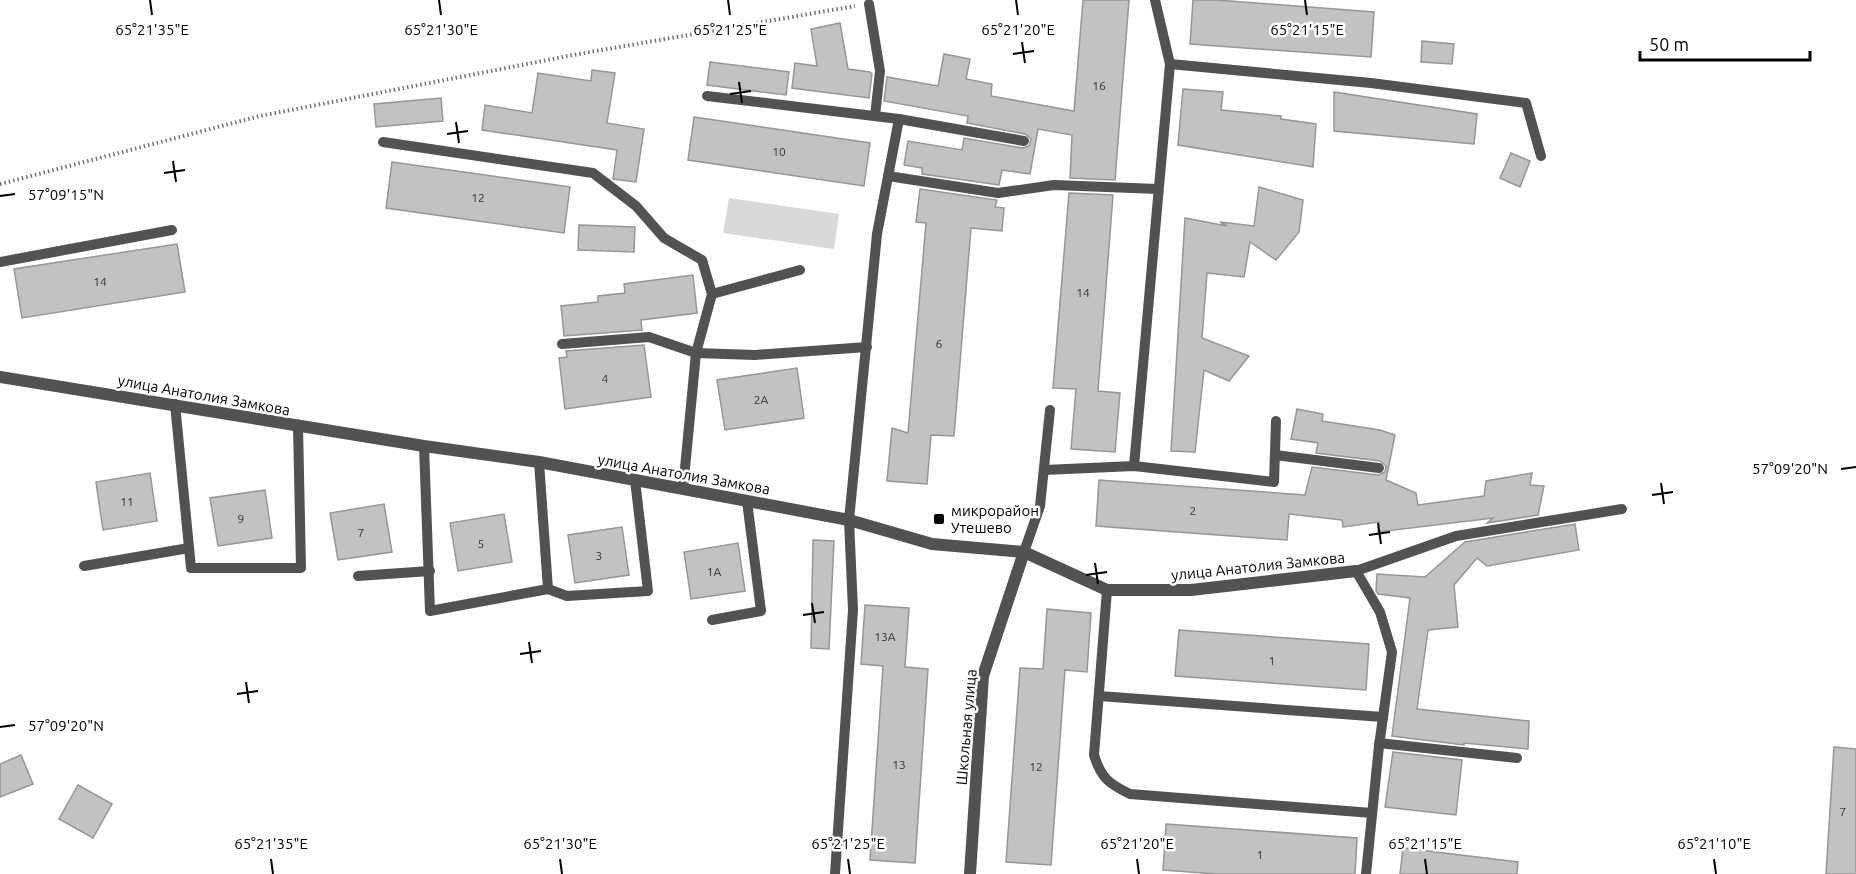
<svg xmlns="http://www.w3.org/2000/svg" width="1856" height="874" viewBox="0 0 1856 874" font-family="Ubuntu,sans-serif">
<rect width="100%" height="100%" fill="#fff"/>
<!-- green -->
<path fill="#d9d9d9" d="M 729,198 L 839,214 L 834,249 L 723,233 Z"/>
<!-- building -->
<g fill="#c2c2c2" stroke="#969696" stroke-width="1.5">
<path d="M 1083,0 L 1129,0 L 1115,180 L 1070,178 L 1072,135 L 1038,129 L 1030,174 L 1002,170 L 999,185 L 922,174 L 922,168 L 904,165 L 908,141 L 962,150 L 964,138 L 1023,148 L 1029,146 L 1031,139 L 1025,134 L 967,123 L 968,116 L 884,101 L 887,77 L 938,86 L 944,54 L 970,59 L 966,79 L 992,84 L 991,96 L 1074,111 Z"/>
<path d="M 1193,0 L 1217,0 L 1374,12 L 1371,57 L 1190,44 Z"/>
<path d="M 840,23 L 848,69 L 870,72 L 872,74 L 869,98 L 792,88 L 795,63 L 817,66 L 811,29 Z"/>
<path d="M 1422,41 L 1454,44 L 1452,64 L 1421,62 Z"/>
<path d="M 710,62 L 789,72 L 786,95 L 707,85 Z"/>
<path d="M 592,70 L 615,73 L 607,123 L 644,129 L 636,182 L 613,179 L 617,150 L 482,130 L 485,105 L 532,113 L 538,73 L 591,81 Z"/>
<path d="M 1183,89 L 1223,92 L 1221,110 L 1281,116 L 1281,119 L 1316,124 L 1313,167 L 1178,145 Z"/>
<path d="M 1334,92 L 1477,114 L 1474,144 L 1334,131 Z"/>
<path d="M 441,98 L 443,121 L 376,127 L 374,104 Z"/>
<path d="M 694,117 L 870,143 L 864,186 L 688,160 Z"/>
<path d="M 1511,153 L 1530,161 L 1520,187 L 1500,178 Z"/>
<path d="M 392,162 L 570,187 L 564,233 L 386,208 Z"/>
<path d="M 1259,187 L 1303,200 L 1299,232 L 1276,260 L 1250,242 L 1244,277 L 1207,273 L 1202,338 L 1249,356 L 1229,381 L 1204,370 L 1195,452 L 1171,451 L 1185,218 L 1227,226 L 1220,222 L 1254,226 Z"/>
<path d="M 920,189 L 997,200 L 995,207 L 1004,208 L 1002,231 L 971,228 L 954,436 L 931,435 L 927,484 L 887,481 L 892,428 L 908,433 L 926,223 L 916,222 Z"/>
<path d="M 1069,193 L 1113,195 L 1098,391 L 1120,393 L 1115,452 L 1071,449 L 1076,389 L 1053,388 Z"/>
<path d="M 579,225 L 635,227 L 634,252 L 578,250 Z"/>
<path d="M 177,244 L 185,292 L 22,318 L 14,269 Z"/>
<path d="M 693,275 L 697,313 L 641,320 L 642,330 L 564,336 L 561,306 L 598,302 L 598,296 L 625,293 L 624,284 Z"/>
<path d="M 644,345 L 651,397 L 565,409 L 559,358 L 567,357 L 566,351 Z"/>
<path d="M 797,368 L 804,418 L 725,430 L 717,380 Z"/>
<path d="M 1297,409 L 1323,414 L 1322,421 L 1380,430 L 1395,435 L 1386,480 L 1416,493 L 1418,505 L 1484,496 L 1486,481 L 1532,473 L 1530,485 L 1544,486 L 1538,515 L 1487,523 L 1493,518 L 1378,532 L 1379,522 L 1343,527 L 1342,520 L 1289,514 L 1287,540 L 1096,526 L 1099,480 L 1305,495 L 1312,467 L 1378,475 L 1385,472 L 1386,466 L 1380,461 L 1316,453 L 1318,443 L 1291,439 Z"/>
<path d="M 150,473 L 157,521 L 103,530 L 96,482 Z"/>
<path d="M 265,490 L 272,538 L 218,546 L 210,498 Z"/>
<path d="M 384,504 L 392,552 L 338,560 L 330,513 Z"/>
<path d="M 504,514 L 512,562 L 458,571 L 450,523 Z"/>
<path d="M 1575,524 L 1579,550 L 1487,566 L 1477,558 L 1454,585 L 1458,627 L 1428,630 L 1417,709 L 1529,721 L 1528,749 L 1464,743 L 1464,745 L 1392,736 L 1410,598 L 1378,594 L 1376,591 L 1377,574 L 1425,577 L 1465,542 Z"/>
<path d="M 622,527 L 629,575 L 575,583 L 568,535 Z"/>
<path d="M 813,540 L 834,541 L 829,649 L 811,648 Z"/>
<path d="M 738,543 L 745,591 L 691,599 L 684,552 Z"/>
<path d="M 865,605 L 909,608 L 905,667 L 928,669 L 915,863 L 870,860 L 883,666 L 861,664 Z"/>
<path d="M 1047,609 L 1091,613 L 1087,672 L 1065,670 L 1051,865 L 1006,862 L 1020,668 L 1043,669 Z"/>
<path d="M 1179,630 L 1369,644 L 1366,690 L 1175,676 Z"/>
<path d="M 1834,747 L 1856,749 L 1856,874 L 1826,874 Z"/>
<path d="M 1393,752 L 1462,760 L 1456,815 L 1385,807 Z"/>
<path d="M 21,755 L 33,784 L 0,797 L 0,764 Z"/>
<path d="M 78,785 L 112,804 L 93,838 L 59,819 Z"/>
<path d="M 1166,824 L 1357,838 L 1355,874 L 1217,874 L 1163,870 Z"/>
<path d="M 1403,848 L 1518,862 L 1517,874 L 1400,874 Z"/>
</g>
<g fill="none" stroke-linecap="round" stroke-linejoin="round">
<!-- path -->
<path stroke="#747474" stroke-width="4" stroke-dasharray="1.5 3" stroke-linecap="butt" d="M 0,184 L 260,116 L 573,55 L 855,6"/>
<!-- service -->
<g stroke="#525252" stroke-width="10">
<path d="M 869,4 L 880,71 L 875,116"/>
<path d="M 1170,64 L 1371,83 L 1526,103 L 1541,156"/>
<path d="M 707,96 L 899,119 L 1024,141"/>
<path d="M 383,142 L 593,173 L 636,206 L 664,238 L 702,260 L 712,294 L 696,353 L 683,489"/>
<path d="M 888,176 L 998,193 L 1054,185 L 1158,189"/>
<path d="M 0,262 L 172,230"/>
<path d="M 712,294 L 800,270"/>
<path d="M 562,344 L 649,337 L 696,353 L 755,355 L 867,347"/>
<path d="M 175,404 L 191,568 L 301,568 L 298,426"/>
<path d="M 424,446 L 430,611 L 548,589 L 539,462"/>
<path d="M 1275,455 L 1379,468"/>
<path d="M 1134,466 L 1170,64 L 1155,0"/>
<path d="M 1044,470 L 1134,466 L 1274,482 L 1276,421"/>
<path d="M 1024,552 L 1040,506 L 1050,410"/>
<path d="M 84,566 L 189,548"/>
<path d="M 358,576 L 430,571"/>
<path d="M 548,589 L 567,596 L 648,591 L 635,480"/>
<path d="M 1107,590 L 1094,755 C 1101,778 1109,784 1130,794 L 1372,813"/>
<path d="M 712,620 L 761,611 L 747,501"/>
<path d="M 1099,696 L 1383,717"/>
<path d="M 1379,743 L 1517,758"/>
<path d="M 835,874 L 853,610 L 849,520 L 877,234 L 899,119"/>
<path d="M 1366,874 L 1379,746 L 1392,652 L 1380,612 L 1356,571 L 1456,536 L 1622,509"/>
</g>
<!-- minor -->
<g stroke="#525252" stroke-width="12">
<path d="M 0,377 L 424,446 L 539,462 L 849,520 L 932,544 L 1024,552 L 1107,590 L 1191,590 L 1356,571"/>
<path d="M 970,874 L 983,676 L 1024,552"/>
</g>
</g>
<!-- ticks -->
<path fill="none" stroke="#000" stroke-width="2" d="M 150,0 L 152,15M 439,0 L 441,15M 728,0 L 730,15M 1016,0 L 1018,15M 1305,0 L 1307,15M 1022,42 L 1025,63M 1013,54 L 1034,51M 739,82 L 742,103M 730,94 L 751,91M 456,122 L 459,143M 447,134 L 468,131M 173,161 L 176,182M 164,173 L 185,170M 0,196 L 15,194M 1841,469 L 1856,467M 1661,483 L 1664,504M 1652,495 L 1673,492M 1378,523 L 1381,544M 1369,535 L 1390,532M 1095,563 L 1098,584M 1086,575 L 1107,572M 812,603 L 815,623M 803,615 L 824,612M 529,642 L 532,663M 520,654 L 541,651M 246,682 L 249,703M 237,694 L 258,691M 0,727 L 15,725M 271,859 L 273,874M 560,859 L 562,874M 848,859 L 850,874M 1137,859 L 1139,874M 1425,859 L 1427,874M 1714,859 L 1716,874"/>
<!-- markers -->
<rect fill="#000" stroke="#fff" stroke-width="2" x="933" y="513" width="12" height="12" rx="3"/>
<g text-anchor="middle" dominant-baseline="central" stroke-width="5" stroke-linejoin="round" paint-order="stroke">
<!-- number labels -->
<g font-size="12" fill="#303030">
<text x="1099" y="85">16</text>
<text x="779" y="151">10</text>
<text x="478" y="197">12</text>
<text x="100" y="281">14</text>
<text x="1083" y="292">14</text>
<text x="939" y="343">6</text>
<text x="605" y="378">4</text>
<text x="761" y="399">2А</text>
<text x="127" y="501">11</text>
<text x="1193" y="510">2</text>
<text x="241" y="518">9</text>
<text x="361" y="532">7</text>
<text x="481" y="543">5</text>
<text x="599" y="555">3</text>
<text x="714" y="571">1А</text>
<text x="885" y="636">13А</text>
<text x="1272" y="660">1</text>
<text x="899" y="764">13</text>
<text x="1036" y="766">12</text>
<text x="1843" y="811">7</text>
<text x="1260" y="854">1</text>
</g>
<!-- street labels -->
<g font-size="15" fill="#000" stroke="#fff">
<text transform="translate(204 395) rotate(10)">улица Анатолия Замкова</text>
<text transform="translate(684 474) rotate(10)">улица Анатолия Замкова</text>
<text transform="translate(1258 566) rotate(-6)">улица Анатолия Замкова</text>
<text transform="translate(966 727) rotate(-85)">Школьная улица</text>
</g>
<!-- poi labels -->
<g font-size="15" fill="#000" stroke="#fff" text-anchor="start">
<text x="951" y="510">микрорайон<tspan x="951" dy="17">Утешево</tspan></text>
</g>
</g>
<g font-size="15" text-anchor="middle" fill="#000" stroke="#fff" stroke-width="5" stroke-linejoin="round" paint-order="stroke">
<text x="152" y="35">65°21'35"E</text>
<text x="441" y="35">65°21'30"E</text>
<text x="730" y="35">65°21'25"E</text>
<text x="1018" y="35">65°21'20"E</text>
<text x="1307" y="35">65°21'15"E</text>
<text x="66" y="200">57°09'15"N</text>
<text x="1790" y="474">57°09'20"N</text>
<text x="66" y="731">57°09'20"N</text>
<text x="271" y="849">65°21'35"E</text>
<text x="560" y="849">65°21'30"E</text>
<text x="848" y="849">65°21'25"E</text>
<text x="1137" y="849">65°21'20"E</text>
<text x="1425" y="849">65°21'15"E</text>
<text x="1714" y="849">65°21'10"E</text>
</g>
<!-- scale -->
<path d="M1640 51v9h170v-9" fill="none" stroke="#000000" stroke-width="3"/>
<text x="1649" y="51" font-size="18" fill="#000000" stroke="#ffffff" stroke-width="4.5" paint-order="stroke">50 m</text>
</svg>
